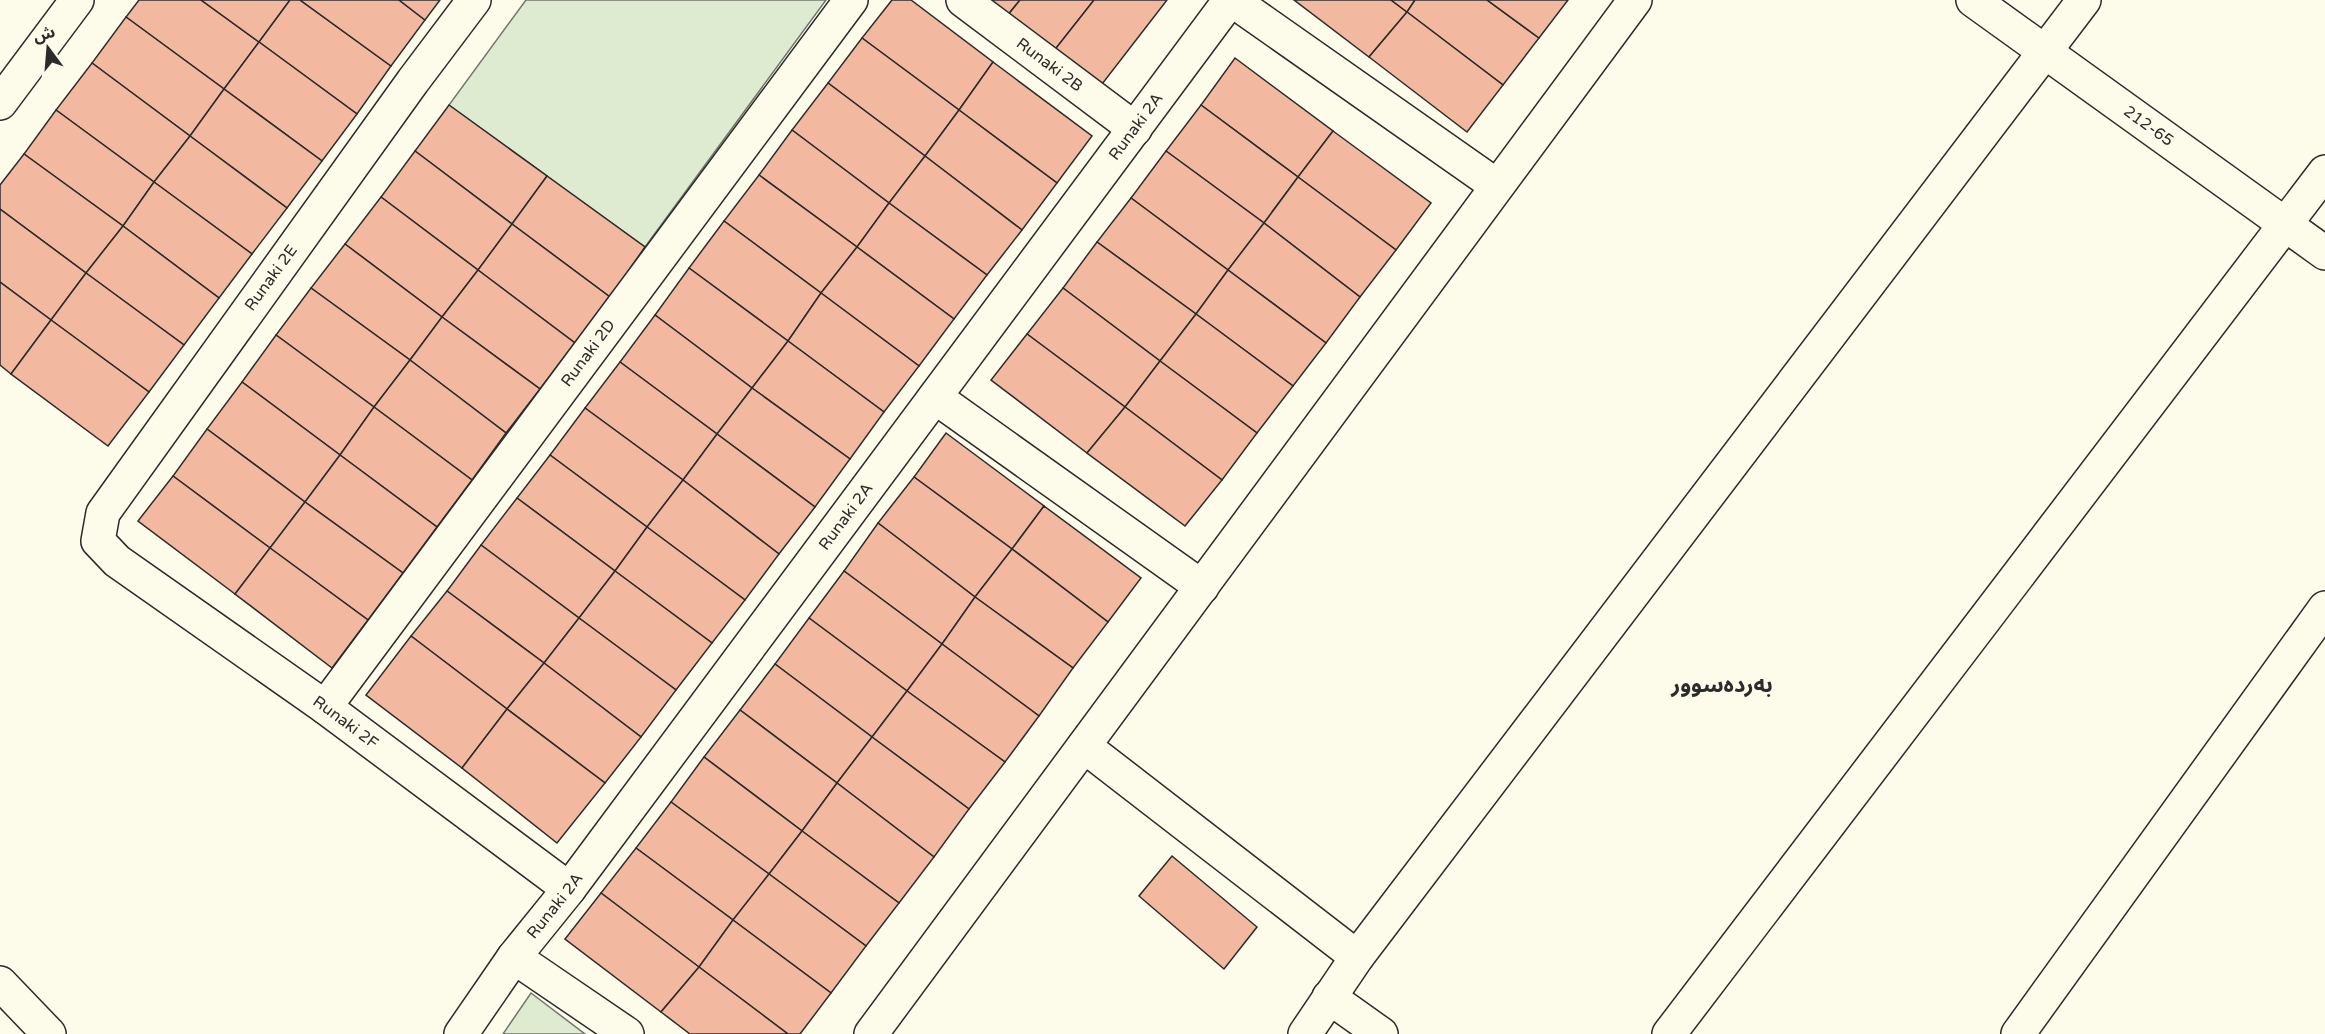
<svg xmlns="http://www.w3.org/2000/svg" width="2325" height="1034" viewBox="0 0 2325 1034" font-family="'Varela Round','Noto Sans Arabic',sans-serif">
<rect width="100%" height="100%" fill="#fdfbea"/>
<!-- green -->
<g fill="#deebd1" stroke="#74746e" stroke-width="1.5">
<path d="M 526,0 L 826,0 L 645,247 L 449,105 Z"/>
<path d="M 531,993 L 585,1034 L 503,1034 Z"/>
</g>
<!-- building -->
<g fill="#f2b8a0" stroke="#2b2b2b" stroke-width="1.5">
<path d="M 139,0 L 201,0 L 259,42 L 224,89 L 126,17 Z"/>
<path d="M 201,0 L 290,0 L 259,42 Z"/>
<path d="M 290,0 L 300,0 L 391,66 L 357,114 L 259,42 Z"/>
<path d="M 300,0 L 399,0 L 425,20 L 391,66 Z"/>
<path d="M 399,0 L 440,0 L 425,20 Z"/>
<path d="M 892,0 L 911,0 L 993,62 L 959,110 L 862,38 Z"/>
<path d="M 986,0 L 1020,0 L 1007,16 Z"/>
<path d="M 1020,0 L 1094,0 L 1053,52 L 1007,16 Z"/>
<path d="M 1094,0 L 1167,0 L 1099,88 L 1053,52 Z"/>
<path d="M 1294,0 L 1391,0 L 1407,12 L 1369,57 Z"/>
<path d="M 1391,0 L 1415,0 L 1407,12 Z"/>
<path d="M 1415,0 L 1487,0 L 1539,38 L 1503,85 L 1407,12 Z"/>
<path d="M 1487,0 L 1568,0 L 1539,38 Z"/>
<path d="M 1407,12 L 1503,85 L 1467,132 L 1369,57 Z"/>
<path d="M 126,17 L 224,89 L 190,136 L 92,63 Z"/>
<path d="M 862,38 L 959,110 L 925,156 L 828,83 Z"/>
<path d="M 259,42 L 357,114 L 322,161 L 224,89 Z"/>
<path d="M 1235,58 L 1333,131 L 1298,177 L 1201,105 Z"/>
<path d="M 993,62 L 1092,136 L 1057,183 L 959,110 Z"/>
<path d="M 92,63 L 190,136 L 154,182 L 56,110 Z"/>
<path d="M 828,83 L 925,156 L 889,203 L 792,130 Z"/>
<path d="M 224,89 L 322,161 L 287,208 L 190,136 Z"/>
<path d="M 449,105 L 547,176 L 512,224 L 415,151 Z"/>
<path d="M 1201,105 L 1298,177 L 1264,223 L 1166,151 Z"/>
<path d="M 56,110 L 154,182 L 123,226 L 24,154 Z"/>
<path d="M 959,110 L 1057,183 L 1022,230 L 925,156 Z"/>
<path d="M 792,130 L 889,203 L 857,247 L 759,175 Z"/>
<path d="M 1333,131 L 1431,203 L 1396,250 L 1298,177 Z"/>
<path d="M 190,136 L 287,208 L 252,254 L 154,182 Z"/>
<path d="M 415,151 L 512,224 L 478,270 L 381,197 Z"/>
<path d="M 1166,151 L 1264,223 L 1228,270 L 1131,198 Z"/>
<path d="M 24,154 L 123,226 L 86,273 L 0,209 L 0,185 Z"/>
<path d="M 925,156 L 1022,230 L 987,275 L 889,203 Z"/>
<path d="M 759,175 L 857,247 L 821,293 L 724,221 Z"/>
<path d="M 547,176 L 645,247 L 610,297 L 512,224 Z"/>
<path d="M 1298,177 L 1396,250 L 1360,297 L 1264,223 Z"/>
<path d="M 154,182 L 252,254 L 219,298 L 123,226 Z"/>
<path d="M 381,197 L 478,270 L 442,317 L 345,244 Z"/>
<path d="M 1131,198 L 1228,270 L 1196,314 L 1097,242 Z"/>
<path d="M 889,203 L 987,275 L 954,319 L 857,247 Z"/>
<path d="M 0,209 L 86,273 L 51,320 L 0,282 Z"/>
<path d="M 724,221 L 821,293 L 788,341 L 689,268 Z"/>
<path d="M 1264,223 L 1360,297 L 1326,343 L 1228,270 Z"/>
<path d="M 512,224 L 610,297 L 575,343 L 478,270 Z"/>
<path d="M 123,226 L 219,298 L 184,345 L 86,273 Z"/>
<path d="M 1097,242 L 1196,314 L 1160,361 L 1063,288 Z"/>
<path d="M 345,244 L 442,317 L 410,360 L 311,288 Z"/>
<path d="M 857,247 L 954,319 L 919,366 L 821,293 Z"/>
<path d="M 689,268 L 788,341 L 752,388 L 655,315 Z"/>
<path d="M 478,270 L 575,343 L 540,389 L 442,317 Z"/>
<path d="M 1228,270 L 1326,343 L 1293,386 L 1196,314 Z"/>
<path d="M 86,273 L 184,345 L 149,392 L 51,320 Z"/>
<path d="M 0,282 L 51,320 L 11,374 L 0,365 Z"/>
<path d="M 311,288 L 410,360 L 374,407 L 276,335 Z"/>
<path d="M 1063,288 L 1160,361 L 1125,407 L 1027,334 Z"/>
<path d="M 821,293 L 919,366 L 884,412 L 788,341 Z"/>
<path d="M 1196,314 L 1293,386 L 1257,433 L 1160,361 Z"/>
<path d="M 655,315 L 752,388 L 717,434 L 620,362 Z"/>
<path d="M 442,317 L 540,389 L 506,433 L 410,360 Z"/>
<path d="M 51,320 L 149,392 L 108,446 L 11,374 Z"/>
<path d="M 1027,334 L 1125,407 L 1087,453 L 991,380 Z"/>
<path d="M 276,335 L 374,407 L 340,455 L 242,382 Z"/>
<path d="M 788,341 L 884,412 L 850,459 L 752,388 Z"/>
<path d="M 410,360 L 506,433 L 472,480 L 374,407 Z"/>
<path d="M 1160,361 L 1257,433 L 1222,480 L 1125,407 Z"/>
<path d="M 620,362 L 717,434 L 683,480 L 585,408 Z"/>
<path d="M 242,382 L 340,455 L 305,502 L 207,429 Z"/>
<path d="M 752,388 L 850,459 L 815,507 L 717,434 Z"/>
<path d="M 374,407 L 472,480 L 437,527 L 340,455 Z"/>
<path d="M 1125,407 L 1222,480 L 1185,526 L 1087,453 Z"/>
<path d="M 585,408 L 683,480 L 647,527 L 550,455 Z"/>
<path d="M 207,429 L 305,502 L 270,548 L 173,476 Z"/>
<path d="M 946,433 L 1044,506 L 1012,549 L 914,477 Z"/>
<path d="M 717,434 L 815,507 L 779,554 L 683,480 Z"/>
<path d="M 340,455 L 437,527 L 403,573 L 305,502 Z"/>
<path d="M 550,455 L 647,527 L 615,571 L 517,498 Z"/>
<path d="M 173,476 L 270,548 L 235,594 L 138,521 Z"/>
<path d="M 914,477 L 1012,549 L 975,597 L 878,523 Z"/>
<path d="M 683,480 L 779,554 L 745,600 L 647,527 Z"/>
<path d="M 517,498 L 615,571 L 579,618 L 481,545 Z"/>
<path d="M 305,502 L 403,573 L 368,620 L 270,548 Z"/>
<path d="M 1044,506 L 1141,578 L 1108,622 L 1012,549 Z"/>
<path d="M 878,523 L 975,597 L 942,644 L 844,571 Z"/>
<path d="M 647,527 L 745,600 L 712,643 L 615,571 Z"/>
<path d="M 481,545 L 579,618 L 544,663 L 447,591 Z"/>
<path d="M 270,548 L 368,620 L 332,668 L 235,594 Z"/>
<path d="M 1012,549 L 1108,622 L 1073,668 L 975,597 Z"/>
<path d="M 615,571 L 712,643 L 676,690 L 579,618 Z"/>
<path d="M 844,571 L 942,644 L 907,691 L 809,618 Z"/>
<path d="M 447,591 L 544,663 L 507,709 L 411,636 Z"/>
<path d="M 975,597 L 1073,668 L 1039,716 L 942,644 Z"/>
<path d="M 579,618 L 676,690 L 641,737 L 544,663 Z"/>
<path d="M 809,618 L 907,691 L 872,737 L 775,664 Z"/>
<path d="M 411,636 L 507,709 L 462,768 L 366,695 Z"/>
<path d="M 942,644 L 1039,716 L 1005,762 L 907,691 Z"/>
<path d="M 544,663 L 641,737 L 605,783 L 507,709 Z"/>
<path d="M 775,664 L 872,737 L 837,783 L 740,710 Z"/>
<path d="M 907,691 L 1005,762 L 969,809 L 872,737 Z"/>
<path d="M 507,709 L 605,783 L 557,843 L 462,768 Z"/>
<path d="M 740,710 L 837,783 L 802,831 L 704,757 Z"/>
<path d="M 872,737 L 969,809 L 934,857 L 837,783 Z"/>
<path d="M 704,757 L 802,831 L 769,874 L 671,802 Z"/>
<path d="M 837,783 L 934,857 L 899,903 L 802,831 Z"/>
<path d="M 671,802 L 769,874 L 733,920 L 636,848 Z"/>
<path d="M 802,831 L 899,903 L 866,946 L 769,874 Z"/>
<path d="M 636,848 L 733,920 L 699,967 L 601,893 Z"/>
<path d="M 1172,856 L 1257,927 L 1224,969 L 1139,896 Z"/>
<path d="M 769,874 L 866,946 L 831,993 L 733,920 Z"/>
<path d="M 601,893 L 699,967 L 661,1012 L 565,939 Z"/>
<path d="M 733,920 L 831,993 L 800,1034 L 788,1034 L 699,967 Z"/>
<path d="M 699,967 L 788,1034 L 690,1034 L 661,1012 Z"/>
</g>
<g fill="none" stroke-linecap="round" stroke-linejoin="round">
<defs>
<g id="minor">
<path id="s1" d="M 474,0 L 413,81 L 103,513 L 98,541 L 117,561 L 325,707 L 569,889"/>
<path id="s2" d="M 963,0 L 1135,129"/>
<path d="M 1232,0 L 1497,186"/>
<path id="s3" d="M 1973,0 L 2325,253"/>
<path d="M 0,103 L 77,0"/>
<path d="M 935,397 L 1202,587"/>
<path id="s4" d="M 325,707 L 851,0"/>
<path d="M 1084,746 L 1357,957"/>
<path d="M 514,957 L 627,1034"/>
<path d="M 0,983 L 49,1034"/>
<path d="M 1329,997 L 1381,1034"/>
<path id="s5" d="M 461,1034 L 514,957 L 569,889 L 1230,0"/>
<path d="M 871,1034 L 1635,0"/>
<path d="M 1305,1034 L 1357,957 L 2084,0"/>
<path d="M 1669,1034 L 2325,172"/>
<path d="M 2018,1034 L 2325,608"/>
</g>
</defs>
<!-- minor casing -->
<use href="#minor" stroke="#2b2b2b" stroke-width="36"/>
<!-- minor -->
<use href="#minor" stroke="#fdfbea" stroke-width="33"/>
</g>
<g text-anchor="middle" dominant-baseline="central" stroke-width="4.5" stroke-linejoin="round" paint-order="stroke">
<!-- street labels -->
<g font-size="16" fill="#2b2b2b" stroke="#fdfbea">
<text stroke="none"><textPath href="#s2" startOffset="108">Runaki 2B</textPath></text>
<text stroke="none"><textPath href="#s3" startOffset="216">212-65</textPath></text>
<text stroke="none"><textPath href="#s5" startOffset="1131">Runaki 2A</textPath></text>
<text transform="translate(271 278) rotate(-54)">Runaki 2E</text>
<text stroke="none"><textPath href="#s4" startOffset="441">Runaki 2D</textPath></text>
<text stroke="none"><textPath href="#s5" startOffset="645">Runaki 2A</textPath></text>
<text stroke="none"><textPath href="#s1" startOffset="969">Runaki 2F</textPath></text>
<text stroke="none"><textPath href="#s5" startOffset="159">Runaki 2A</textPath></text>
</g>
<!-- district labels -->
<g font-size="22" font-weight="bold" fill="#2b2b2b" stroke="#fdfbea">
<text x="1722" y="685">بەردەسوور</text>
</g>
</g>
<!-- north arrow -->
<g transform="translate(48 48) rotate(344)" stroke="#fdfbea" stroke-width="4.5" paint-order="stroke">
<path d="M0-4.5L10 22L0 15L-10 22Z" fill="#2b2b2b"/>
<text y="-9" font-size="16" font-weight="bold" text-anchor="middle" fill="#2b2b2b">ش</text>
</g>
</svg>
